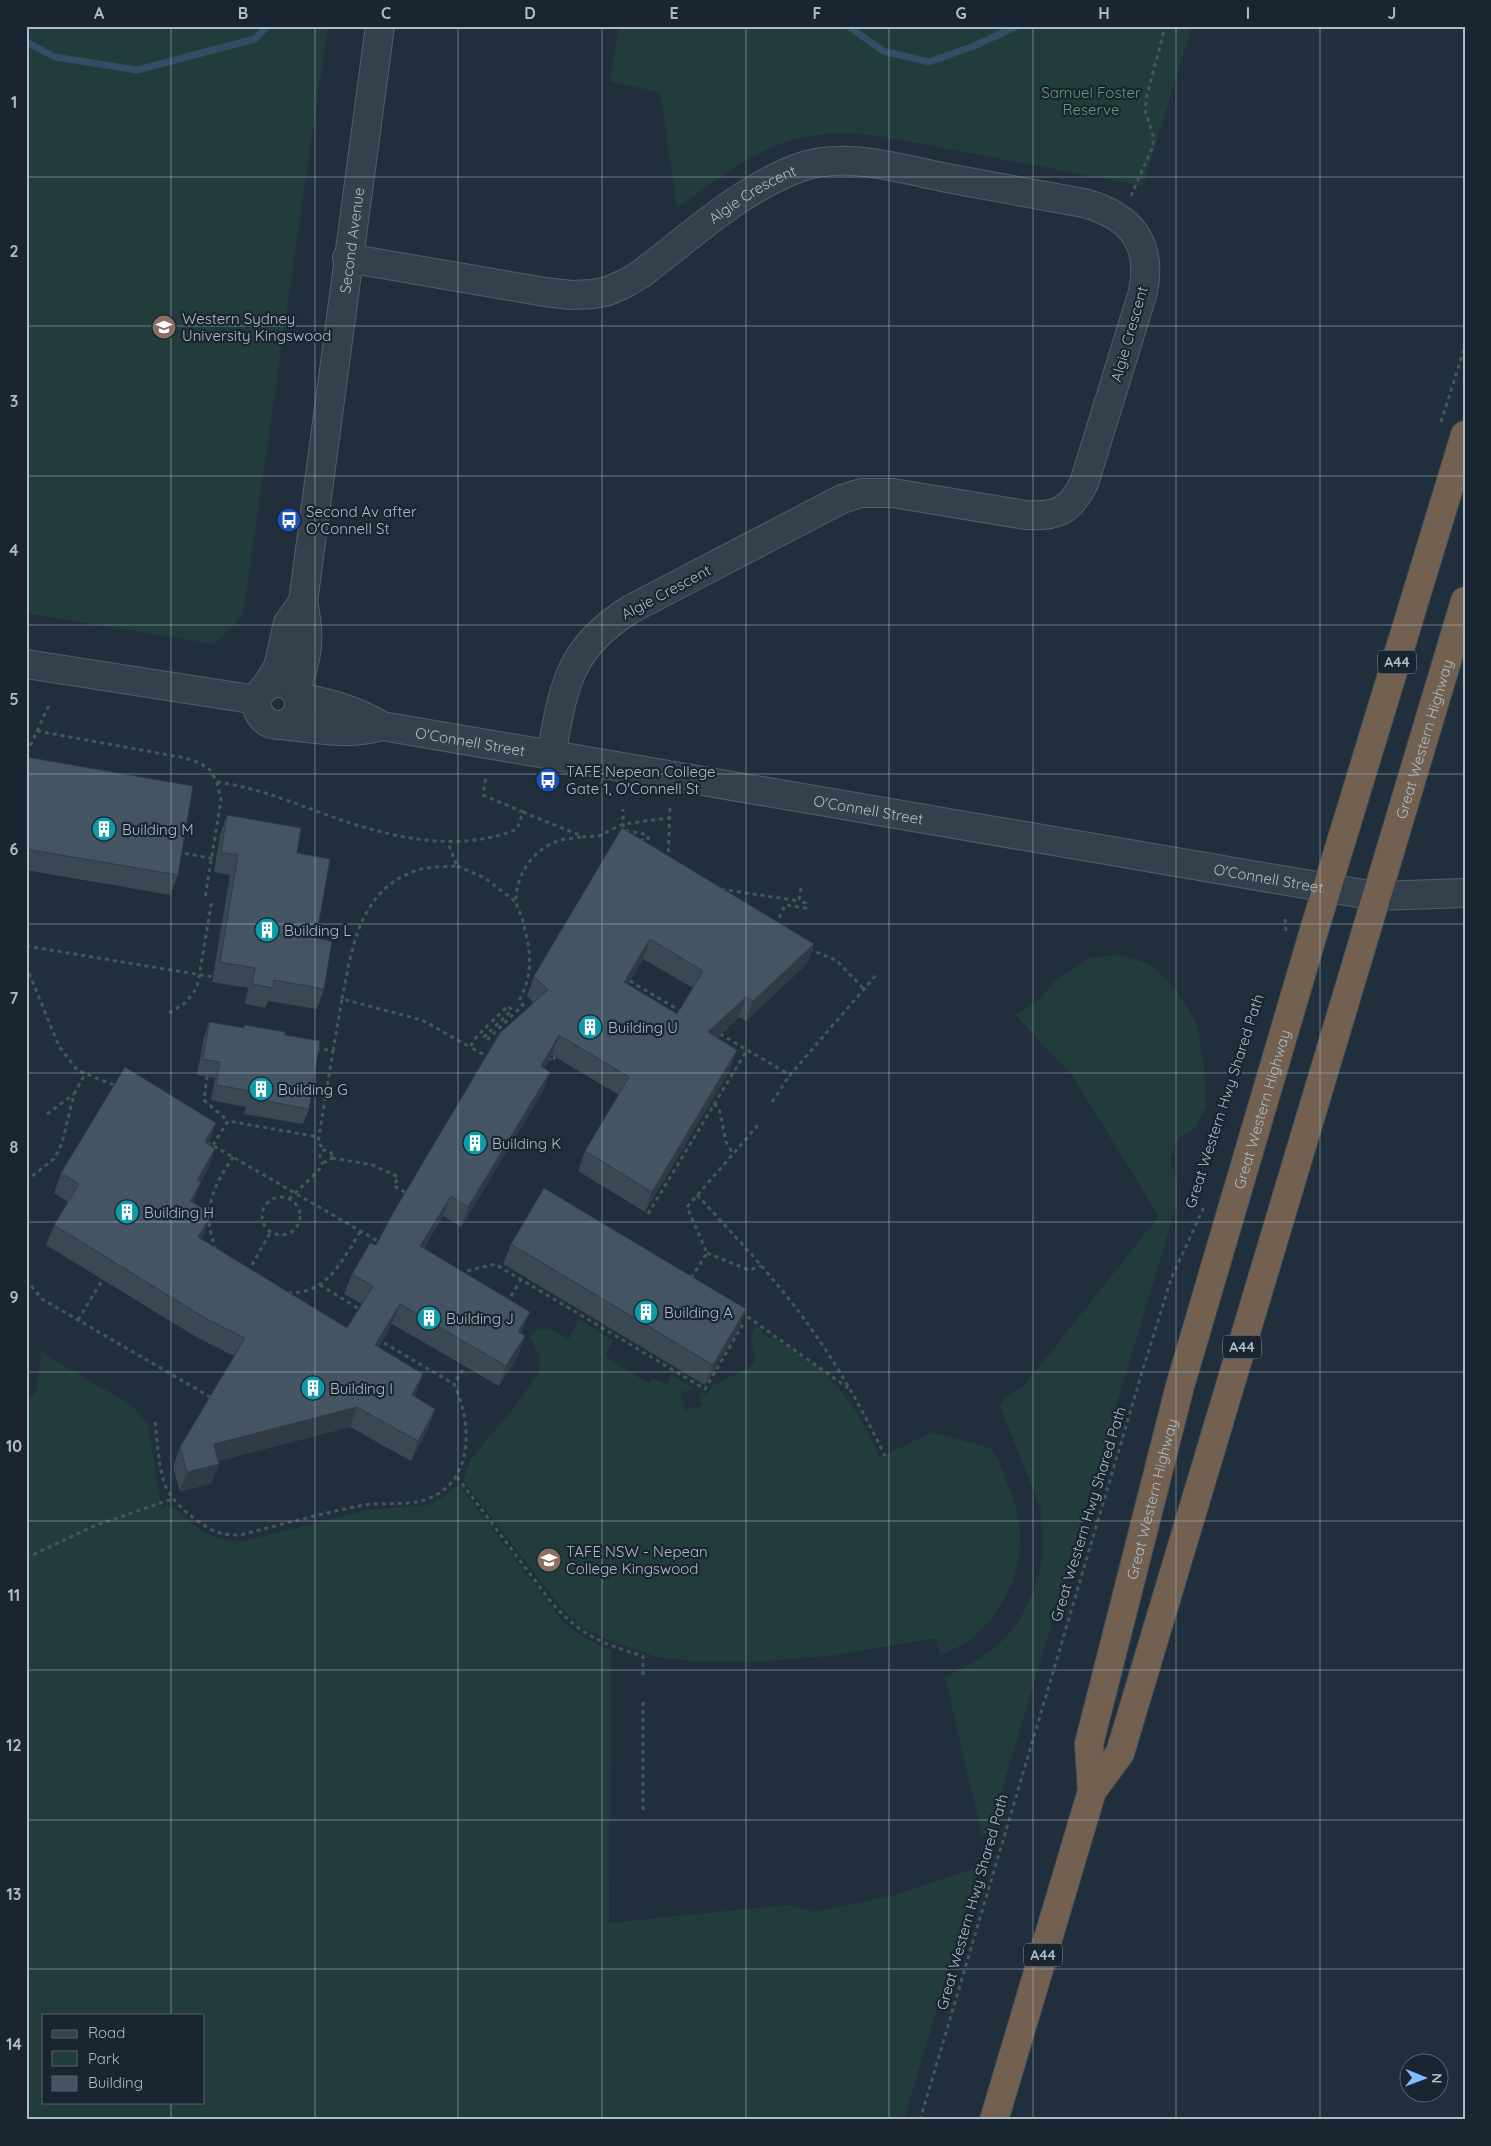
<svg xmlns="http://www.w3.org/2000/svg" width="1491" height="2146" viewBox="0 0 1491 2146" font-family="Quicksand,sans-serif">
<rect width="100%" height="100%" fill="#202f3b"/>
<!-- green -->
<g fill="#223c3c" fill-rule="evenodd">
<path d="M 26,26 L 328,26 L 243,614 L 215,644 L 26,613 Z"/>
<path d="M 619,26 L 1192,26 L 1143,186 L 880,136 C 786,124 750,155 677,208 L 660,92 L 610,82 Z"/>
<path d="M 1119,955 L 1148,963 L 1171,985 L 1187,1006 L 1196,1023 L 1204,1063 L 1206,1107 L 1195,1128 L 1177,1140 L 1170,1160 L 1177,1182 L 1177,1203 L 989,1833 L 982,1835 L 945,1677 L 981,1658 L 1000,1643 L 1020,1620 L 1034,1589 L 1040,1570 L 1043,1551 L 1041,1509 L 1000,1407 L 1005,1398 L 1024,1386 L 1159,1216 L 1071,1074 L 1015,1015 L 1040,999 L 1054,982 L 1090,958 Z"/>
<path d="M 578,1319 L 613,1340 L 605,1356 L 649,1384 L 653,1378 L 667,1385 L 671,1375 L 696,1389 L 681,1392 L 685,1410 L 702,1406 L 699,1391 L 707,1395 L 714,1383 L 719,1385 C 729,1373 751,1372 754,1361 C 755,1354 752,1348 751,1341 C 751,1336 754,1330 755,1325 L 763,1330 L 761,1333 L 769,1338 L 771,1335 C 789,1349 811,1361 828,1377 C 852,1400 867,1428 880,1458 L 932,1432 L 990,1448 C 1000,1458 1003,1472 1008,1485 C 1015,1503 1022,1525 1020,1545 C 1017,1592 987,1640 940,1655 L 936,1638 L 830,1656 L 751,1662 L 702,1662 L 657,1657 L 607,1640 L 580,1626 L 559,1605 L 463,1480 L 471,1459 L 517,1404 L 539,1372 L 540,1356 L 529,1336 C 542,1321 555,1332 569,1339 Z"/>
<path d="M 41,1352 L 134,1407 L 148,1425 L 161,1507 L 171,1505 C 198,1527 208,1543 244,1541 L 368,1510 L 427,1505 L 440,1499 L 459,1485 L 562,1620 C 577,1634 592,1643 611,1650 L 609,1923 L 787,1905 L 815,1912 L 895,1895 L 979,1867 L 904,2120 L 26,2120 L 26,1394 L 32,1397 L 37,1389 ZM 44,2015 L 204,2015 L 204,2102 L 44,2102 Z"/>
</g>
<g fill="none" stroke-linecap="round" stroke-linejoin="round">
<!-- stream -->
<g stroke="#334d64" stroke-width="7">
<path d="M 848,26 L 883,51 L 929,62 L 974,46 L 1017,26"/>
<path d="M 26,42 L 55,57 L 137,70 L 255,39 L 267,26"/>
</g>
<defs>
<g id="minor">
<path id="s1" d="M 347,258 L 545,292 L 572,295 L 593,294 L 608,291 L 626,283 L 641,274 C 691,236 742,188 801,167 C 845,151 902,169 947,178 C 992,186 1038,195 1084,203 C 1131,216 1153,243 1143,292 L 1084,483 C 1070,511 1057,517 1026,515 L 893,493 L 861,493 L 842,499 L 631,609 C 567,649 564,687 551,755"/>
<path d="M 26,664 L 257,700"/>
<circle cx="278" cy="704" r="21"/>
<path d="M 266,686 L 278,667 L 288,623 L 303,602"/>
<path id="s2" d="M 295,691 C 308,657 311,638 303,602 L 380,26"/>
<path id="s3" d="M 299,697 C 328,703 356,710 382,726 L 1328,888 L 1376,896 L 1465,893"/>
<path d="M 283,725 C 315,729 350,736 382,726"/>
</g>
<g id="highway">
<path id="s4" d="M 1092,1791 L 1089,1744 L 1180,1386 L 1313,934 L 1465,435"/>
<path id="s5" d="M 994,2120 L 1092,1791 L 1120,1753 L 1465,601"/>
</g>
</defs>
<!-- minor casing -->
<use href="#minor" stroke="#525e69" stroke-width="30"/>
<!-- highway casing -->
<use href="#highway" stroke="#3f4b56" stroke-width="30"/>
<!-- path -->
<g stroke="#405858" stroke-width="3" stroke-dasharray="4 4" stroke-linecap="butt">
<path d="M 1131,196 L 1153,146 L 1153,135 L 1145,110 L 1147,95 L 1163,35 L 1163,26"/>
<path d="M 1441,422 L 1465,346"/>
<path d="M 37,731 L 185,758 L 200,763 L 210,770 L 217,782 L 221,800 L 205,898"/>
<path d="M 27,753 L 50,703"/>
<path d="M 217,782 C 259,788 291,802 330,816 C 388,837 458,854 517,829 L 523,812 L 483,795 L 486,776"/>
<path d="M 523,812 L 584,837 L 599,836 L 623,824 L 623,809"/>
<path d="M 640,840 L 648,840 L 648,835 L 624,830 L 623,824 L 669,818"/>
<path d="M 177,852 L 216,859"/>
<path d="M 668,860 L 670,806"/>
<path d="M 457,866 L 485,878 L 516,902"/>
<path d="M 721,889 L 799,901 L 801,888"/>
<path d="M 1285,919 L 1286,933"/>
<path d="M 776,925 L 785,905 L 806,908 L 806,903 L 799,901"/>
<path d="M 26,946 L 213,977"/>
<path d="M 809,949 L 836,960 L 864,989"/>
<path d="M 26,966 L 59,1046 L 77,1070 L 116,1086"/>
<path d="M 630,981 L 682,1012"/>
<path d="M 342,999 C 352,948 359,891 415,871 C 428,866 444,867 457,866 L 448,843"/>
<path d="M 527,1012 L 528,1010 L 519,1001 C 534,971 531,953 523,922 C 522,915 516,907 516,900 C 516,873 535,847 561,840 C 568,838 577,838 584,837"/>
<path d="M 169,1013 L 185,1003 L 197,988 L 212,900"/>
<path d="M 720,1034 L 790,1075 L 877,974"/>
<path d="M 316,1048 L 333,1051 L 318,1142 L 324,1150"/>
<path d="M 333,1051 L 342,999 L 422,1020 L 470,1047"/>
<path d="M 548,1057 L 553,1061 L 555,1056"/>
<path d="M 490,1058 L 470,1047 L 477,1036 L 508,1006 L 512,1010 L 484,1037 L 487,1040 L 523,1005"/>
<path d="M 207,1076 L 204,1100 L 228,1121"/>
<path d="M 772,1102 L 790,1075"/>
<path d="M 714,1104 L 719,1108 L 726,1142 L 733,1154"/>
<path d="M 47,1114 L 74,1094"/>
<path d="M 207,1142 L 381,1243"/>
<path d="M 213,1145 L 228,1121 L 319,1137"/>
<circle cx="326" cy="1156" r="6"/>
<path d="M 332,1158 L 373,1165 L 398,1177 L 394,1186 L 408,1194"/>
<path d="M 26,1181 L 55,1158 L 62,1143 L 74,1094 L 85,1074"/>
<path d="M 697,1195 C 732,1233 768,1271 799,1312 C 833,1357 861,1406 885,1456"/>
<circle cx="281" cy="1216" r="19"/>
<path d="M 289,1199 L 319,1170 L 323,1162"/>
<path d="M 648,1214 L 747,1050"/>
<path d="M 216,1250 C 201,1211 212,1189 233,1157"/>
<path d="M 707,1253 L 749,1270 L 761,1266"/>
<path d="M 248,1272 L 270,1233"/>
<path d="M 461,1275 L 463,1272 L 495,1264 L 705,1389 L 742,1326 L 738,1324"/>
<path d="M 691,1278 L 707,1253 L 687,1207 L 759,1124"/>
<path d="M 26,1280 L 42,1299 L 212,1398"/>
<path d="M 320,1285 L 361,1310"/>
<path d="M 288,1293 C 327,1294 342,1261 360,1232"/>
<path d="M 741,1312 L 848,1388"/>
<path d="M 78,1320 L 103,1279"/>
<path d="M 384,1343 L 454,1384"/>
<path d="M 155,1422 C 158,1443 158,1468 166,1487 C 172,1503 201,1526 217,1532 C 225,1535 232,1535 240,1535 C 279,1525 319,1514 359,1506 C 381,1501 406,1507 427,1499 C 475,1482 472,1422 454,1384 L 465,1366"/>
<path d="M 457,1477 L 552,1603 C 582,1636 601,1643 643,1656 L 643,1676"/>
<path d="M 26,1558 L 94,1526 L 172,1499"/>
<path d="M 643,1702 L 643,1811"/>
<path d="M 920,2120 L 1143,1369 L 1171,1279 L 1204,1207"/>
</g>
<!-- minor -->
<use href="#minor" stroke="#34404b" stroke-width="28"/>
<!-- highway -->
<use href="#highway" stroke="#726151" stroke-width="28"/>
<!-- path-bridge -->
<path stroke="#405858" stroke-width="3" stroke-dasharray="4 4" stroke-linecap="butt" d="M 507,1303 L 523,1276"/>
</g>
<!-- wall -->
<g fill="#3a4854" fill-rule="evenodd">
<path d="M 26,757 L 178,875 L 170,895 L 26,870 Z"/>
<path d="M 227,815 L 297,853 L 316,938 L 324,989 L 317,1009 L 268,1001 L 265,1008 L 245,1004 L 248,988 L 212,982 L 230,875 L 214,872 L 220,835 Z"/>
<path d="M 622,828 L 814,944 L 807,964 L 746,1021 L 739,1017 L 717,1038 L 730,1070 L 645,1212 L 578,1171 L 585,1151 L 619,1095 L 552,1055 L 544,1068 L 550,1072 L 543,1091 L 461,1227 L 443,1216 L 424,1248 L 522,1332 L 521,1334 L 518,1356 L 499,1386 L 392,1324 L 379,1347 L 416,1394 L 414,1396 L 435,1409 L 428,1429 L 411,1461 L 350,1427 L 218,1461 L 212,1483 L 180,1492 L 173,1467 L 180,1447 L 234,1356 L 198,1338 L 46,1245 L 54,1225 L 68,1202 L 54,1193 L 61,1173 L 209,1143 L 208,1144 L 208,1169 L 201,1182 L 193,1203 L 212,1214 L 204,1234 L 201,1239 L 347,1328 L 362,1304 L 344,1294 L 352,1274 L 376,1245 L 534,1003 L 527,996 L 534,976 ZM 643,959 L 693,988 L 677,1014 L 628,984 Z"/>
<path d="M 209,1022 L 244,1028 L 245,1025 L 285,1035 L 309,1109 L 303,1124 L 244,1114 L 246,1107 L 211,1100 L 215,1078 L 197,1075 L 204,1037 Z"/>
<path d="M 511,1244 L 746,1309 L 739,1329 L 705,1385 L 503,1264 Z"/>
</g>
<!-- shaded-wall -->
<g fill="#303b45">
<path d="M 650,939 L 643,959 L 617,1002 L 624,982 Z"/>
<path d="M 814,944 L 807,964 L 746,1021 L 753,1001 Z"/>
<path d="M 746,997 L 739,1017 L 701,1052 L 708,1032 Z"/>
<path d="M 559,1035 L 552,1055 L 533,1086 L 541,1066 Z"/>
<path d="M 737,1050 L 730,1070 L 645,1212 L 652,1192 Z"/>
<path d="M 550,1072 L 543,1091 L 461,1227 L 468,1207 Z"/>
<path d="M 216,1123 L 209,1143 L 197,1162 L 205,1142 Z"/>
<path d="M 215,1149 L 208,1169 L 190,1199 L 197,1180 Z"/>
<path d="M 201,1182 L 194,1202 L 182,1220 L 190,1201 Z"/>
<path d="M 451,1196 L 443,1216 L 413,1266 L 420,1246 Z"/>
<path d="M 212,1214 L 204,1234 L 190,1257 L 198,1237 Z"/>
<path d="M 400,1304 L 392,1324 L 368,1365 L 375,1345 Z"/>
<path d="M 746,1309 L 739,1329 L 705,1385 L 713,1365 Z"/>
<path d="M 530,1312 L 522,1332 L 511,1352 L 518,1332 Z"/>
<path d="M 525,1336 L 518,1356 L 499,1386 L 506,1366 Z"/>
<path d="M 423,1374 L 416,1394 L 404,1414 L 412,1395 Z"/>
<path d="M 357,1407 L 350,1427 L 207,1464 L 214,1444 Z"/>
<path d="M 435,1409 L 428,1429 L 411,1461 L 418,1441 Z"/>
<path d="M 219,1464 L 212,1483 L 180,1492 L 187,1472 Z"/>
</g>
<!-- building -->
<g fill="#445462" stroke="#303b45" fill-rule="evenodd">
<path d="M 26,757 L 193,786 L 178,875 L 26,849 Z"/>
<path d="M 227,815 L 301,828 L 297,853 L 330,859 L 316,938 L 332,941 L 324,989 L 274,980 L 273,988 L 252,984 L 255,968 L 220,962 L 238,855 L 221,852 Z"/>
<path d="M 622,828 L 814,944 L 753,1001 L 746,997 L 708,1032 L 737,1050 L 652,1192 L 585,1151 L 629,1077 L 559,1035 L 541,1066 L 550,1072 L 468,1207 L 451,1196 L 420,1246 L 530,1312 L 518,1332 L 525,1336 L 506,1366 L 400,1304 L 375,1345 L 423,1374 L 412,1395 L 435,1409 L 418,1441 L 357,1407 L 214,1444 L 219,1464 L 187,1472 L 180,1447 L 245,1338 L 205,1318 L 54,1225 L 79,1184 L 61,1173 L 125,1067 L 216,1123 L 205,1142 L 215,1149 L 197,1180 L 201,1182 L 190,1201 L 212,1214 L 198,1237 L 347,1328 L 373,1286 L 352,1274 L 370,1243 L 376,1245 L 393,1213 L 500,1033 L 548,990 L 534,976 ZM 650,939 L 703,971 L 677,1014 L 624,982 Z"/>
<path d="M 209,1022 L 244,1028 L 245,1025 L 285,1032 L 285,1035 L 320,1041 L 309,1109 L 250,1098 L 251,1091 L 216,1085 L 220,1062 L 203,1059 Z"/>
<path d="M 544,1188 L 746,1309 L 713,1365 L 511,1244 Z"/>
</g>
<!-- grid -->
<path fill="none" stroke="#afbbc7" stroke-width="1" stroke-opacity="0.55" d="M 171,26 L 171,2015M 315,26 L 315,2120M 458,26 L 458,2120M 602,26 L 602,2120M 746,26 L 746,2120M 889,26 L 889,2120M 1033,26 L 1033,2120M 1176,26 L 1176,2120M 1320,26 L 1320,2120M 26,177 L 1465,177M 26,326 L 1465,326M 26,476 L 1465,476M 26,625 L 1465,625M 26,774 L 1465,774M 26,924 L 1465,924M 26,1073 L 1465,1073M 26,1222 L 1465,1222M 26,1372 L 1465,1372M 26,1521 L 1465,1521M 26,1670 L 1465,1670M 26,1820 L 1465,1820M 26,1969 L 1465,1969M 171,2102 L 171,2120"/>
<!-- icons -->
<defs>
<symbol id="university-disc" viewBox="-11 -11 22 22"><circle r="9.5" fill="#8d6e63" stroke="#192530"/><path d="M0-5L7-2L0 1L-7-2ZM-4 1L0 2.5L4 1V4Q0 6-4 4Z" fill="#fff"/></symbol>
<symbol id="bus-disc" viewBox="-11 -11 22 22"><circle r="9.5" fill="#1a4fb4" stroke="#192530"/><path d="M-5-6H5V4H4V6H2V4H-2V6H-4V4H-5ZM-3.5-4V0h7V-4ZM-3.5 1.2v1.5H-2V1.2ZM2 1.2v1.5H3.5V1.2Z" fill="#fff"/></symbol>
<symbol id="building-disc" viewBox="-11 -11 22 22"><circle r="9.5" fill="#0f9aa8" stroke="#192530"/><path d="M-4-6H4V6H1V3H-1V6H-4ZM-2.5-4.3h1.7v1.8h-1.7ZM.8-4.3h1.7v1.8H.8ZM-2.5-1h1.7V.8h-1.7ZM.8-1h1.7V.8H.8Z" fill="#fff"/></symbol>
</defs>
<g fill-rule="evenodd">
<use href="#university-disc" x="150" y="313" width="28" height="28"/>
<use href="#bus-disc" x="275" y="506" width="28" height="28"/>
<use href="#bus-disc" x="534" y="766" width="28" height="28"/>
<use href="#building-disc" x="90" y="815" width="28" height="28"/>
<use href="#building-disc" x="253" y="916" width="28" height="28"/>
<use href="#building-disc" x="576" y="1013" width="28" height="28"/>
<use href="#building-disc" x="247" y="1075" width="28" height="28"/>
<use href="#building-disc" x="461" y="1129" width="28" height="28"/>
<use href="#building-disc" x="113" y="1198" width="28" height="28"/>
<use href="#building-disc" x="632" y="1298" width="28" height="28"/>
<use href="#building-disc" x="415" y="1304" width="28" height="28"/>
<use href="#building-disc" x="299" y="1374" width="28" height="28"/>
<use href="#university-disc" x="535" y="1546" width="28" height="28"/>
</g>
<g text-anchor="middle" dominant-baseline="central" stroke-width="4.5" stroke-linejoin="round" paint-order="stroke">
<!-- shield labels -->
<g fill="#192530" stroke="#828e9a" stroke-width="1">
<rect x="1378" y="650.5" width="38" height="23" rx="4"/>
<rect x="1223" y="1335.5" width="38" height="23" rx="4"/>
<rect x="1024" y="1943.5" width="38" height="23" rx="4"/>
</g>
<g font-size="14" font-weight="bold" fill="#afbbc7">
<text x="1397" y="662">A44</text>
<text x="1242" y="1347">A44</text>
<text x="1043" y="1955">A44</text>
</g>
<!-- park labels -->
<g font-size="15" fill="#659a6b" stroke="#192530">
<text x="1091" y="92">Samuel Foster<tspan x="1091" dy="17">Reserve</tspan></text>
</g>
<!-- street labels -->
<g font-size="15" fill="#afbbc7" stroke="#192530">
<text stroke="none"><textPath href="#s1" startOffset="439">Algie Crescent</textPath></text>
<text stroke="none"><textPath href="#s2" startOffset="456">Second Avenue</textPath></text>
<text transform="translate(1129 334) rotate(-74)">Algie Crescent</text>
<text transform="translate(666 592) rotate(-28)">Algie Crescent</text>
<text stroke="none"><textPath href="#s5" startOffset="1449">Great Western Highway</textPath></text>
<text stroke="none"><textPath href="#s3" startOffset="178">O'Connell Street</textPath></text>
<text stroke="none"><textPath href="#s3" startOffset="582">O'Connell Street</textPath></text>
<text stroke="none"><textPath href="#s3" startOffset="988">O'Connell Street</textPath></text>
<text transform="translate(1224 1101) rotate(-72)">Great Western Hwy Shared Path</text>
<text stroke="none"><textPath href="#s4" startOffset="705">Great Western Highway</textPath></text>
<text stroke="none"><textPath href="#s4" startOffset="300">Great Western Highway</textPath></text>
<text transform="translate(1088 1514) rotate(-73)">Great Western Hwy Shared Path</text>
<text transform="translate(972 1902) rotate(-74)">Great Western Hwy Shared Path</text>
</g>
<!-- poi labels -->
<g font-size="15" fill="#afbbc7" stroke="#192530" text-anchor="start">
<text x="182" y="318">Western Sydney<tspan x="182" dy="17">University Kingswood</tspan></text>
<text x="306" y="511">Second Av after<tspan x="306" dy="17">O'Connell St</tspan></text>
<text x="566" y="771">TAFE Nepean College<tspan x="566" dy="17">Gate 1, O'Connell St</tspan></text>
<text x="122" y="829">Building M</text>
<text x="284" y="930">Building L</text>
<text x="608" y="1027">Building U</text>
<text x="278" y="1089">Building G</text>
<text x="492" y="1143">Building K</text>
<text x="144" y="1212">Building H</text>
<text x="664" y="1312">Building A</text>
<text x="446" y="1318">Building J</text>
<text x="330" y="1388">Building I</text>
<text x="566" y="1551">TAFE NSW - Nepean<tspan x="566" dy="17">College Kingswood</tspan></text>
</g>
</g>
<!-- border -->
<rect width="1491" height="2146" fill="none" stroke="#192530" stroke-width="55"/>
<!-- legend -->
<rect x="42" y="2014" width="162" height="90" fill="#192530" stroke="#55616c"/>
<rect x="52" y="2030" width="25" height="8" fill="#34404b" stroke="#55616c"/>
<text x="88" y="2038" font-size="15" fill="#afbbc7">Road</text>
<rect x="52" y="2051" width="25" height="15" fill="#223c3c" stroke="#55616c"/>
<text x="88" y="2064" font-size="15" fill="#afbbc7">Park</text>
<rect x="52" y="2076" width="25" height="15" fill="#445462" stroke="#55616c"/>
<text x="88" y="2088" font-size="15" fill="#afbbc7">Building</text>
<!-- north arrow -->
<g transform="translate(1424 2078) rotate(91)"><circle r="24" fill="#192530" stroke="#55616c"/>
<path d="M0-4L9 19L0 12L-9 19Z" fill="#7ebdfe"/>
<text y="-8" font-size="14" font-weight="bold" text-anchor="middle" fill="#afbbc7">N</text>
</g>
<rect x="28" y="28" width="1436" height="2090" fill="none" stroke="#afbbc7" stroke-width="2"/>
<g font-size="16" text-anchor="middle" font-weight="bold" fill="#afbbc7">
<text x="99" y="19">A</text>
<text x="243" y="19">B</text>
<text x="386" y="19">C</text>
<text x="530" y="19">D</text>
<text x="674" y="19">E</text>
<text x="817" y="19">F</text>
<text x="961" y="19">G</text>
<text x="1104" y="19">H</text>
<text x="1248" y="19">I</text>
<text x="1392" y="19">J</text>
<text x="14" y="108">1</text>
<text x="14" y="257">2</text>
<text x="14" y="407">3</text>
<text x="14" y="556">4</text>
<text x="14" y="705">5</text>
<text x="14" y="855">6</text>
<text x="14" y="1004">7</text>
<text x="14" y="1153">8</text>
<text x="14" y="1303">9</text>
<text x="14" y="1452">10</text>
<text x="14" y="1601">11</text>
<text x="14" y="1751">12</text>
<text x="14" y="1900">13</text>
<text x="14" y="2050">14</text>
</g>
</svg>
